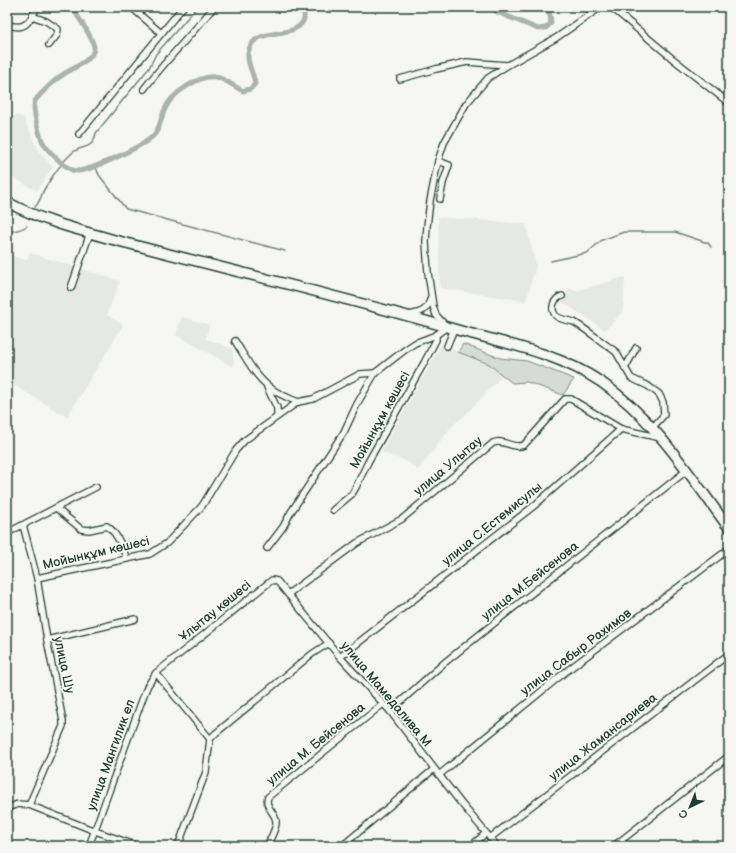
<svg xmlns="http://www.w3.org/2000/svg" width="736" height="853" viewBox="0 0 736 853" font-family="'Balsamiq Sans',sans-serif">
<rect width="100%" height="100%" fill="#f6f6f2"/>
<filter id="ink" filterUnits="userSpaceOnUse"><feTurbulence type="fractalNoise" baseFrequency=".025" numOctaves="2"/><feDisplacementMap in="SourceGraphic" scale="8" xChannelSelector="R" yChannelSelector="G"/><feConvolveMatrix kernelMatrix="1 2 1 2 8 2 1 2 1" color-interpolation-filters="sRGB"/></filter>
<g filter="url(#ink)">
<!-- built -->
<g fill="#e6e8e4">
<path d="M 16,115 L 23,117 L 39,152 L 53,167 L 37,191 L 7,174 L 7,120 Z"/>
<path d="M 438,217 L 526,224 L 536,266 L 526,301 L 440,288 Z"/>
<path d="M 30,253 L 120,281 L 107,315 L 123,325 L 67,417 L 7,381 L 7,254 L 26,260 Z"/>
<path d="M 625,277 L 623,311 L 605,330 L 561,301 L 569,288 L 576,291 Z"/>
<path d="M 182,317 L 209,325 L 206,339 L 232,348 L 234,367 L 176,335 Z"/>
<path d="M 441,345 L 489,364 L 503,375 L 463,417 L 452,426 L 418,470 L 406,461 L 381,452 Z"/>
</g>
<!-- green -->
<path fill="#d6dbd6" stroke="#7a8c85" d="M 463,344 L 500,358 L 527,361 L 574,379 L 563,395 L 527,382 L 512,383 L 489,364 L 458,352 Z"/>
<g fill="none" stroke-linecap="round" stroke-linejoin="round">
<!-- stream -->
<g stroke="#72847d" stroke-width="1.5">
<path d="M 95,165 L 99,175 L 126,209 L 285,251"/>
<path d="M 35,207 C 41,201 41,194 45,188 C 53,175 61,163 72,153 C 82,144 92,152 96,133 L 149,68 L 156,54 L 197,7"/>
<path d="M 7,233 C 15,229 18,232 27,226"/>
<path d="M 725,252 L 729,254"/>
<path d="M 551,261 L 587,253 L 602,240 L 624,232 L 675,232 L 708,243 L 711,247"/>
</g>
<!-- canal -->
<g stroke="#aab3ae" stroke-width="5">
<path d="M 72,7 C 78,18 92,35 94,47 C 95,60 70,69 61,76 C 56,79 38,96 35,101 C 31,107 40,138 44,144 C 48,151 68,171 76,171 C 89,172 143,146 153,136 C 161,128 160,119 165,109 C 171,94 200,74 216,77 C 225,79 235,87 243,91 L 250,89 L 255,84 C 254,74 247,65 248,54 C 252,23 296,42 304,19 C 305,16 303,11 303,7"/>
<path d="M 493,7 L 497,12 L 538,29 L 546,28 L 551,23 L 550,15 L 544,7"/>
</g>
<defs>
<g id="minor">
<path d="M 131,7 L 161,33"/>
<path d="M 611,7 L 673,59 L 729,103"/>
<path d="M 32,16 L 46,21 L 58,29 L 57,35 L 49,45"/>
<path d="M 7,24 C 25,32 30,21 37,7"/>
<path d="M 400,79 L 436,69 L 467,62 L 507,65"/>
<path d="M 144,89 C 166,60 191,35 214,7"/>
<path d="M 79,134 L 183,7"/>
<path d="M 438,161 L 449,165 L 443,183 L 440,199"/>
<path d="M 71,288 L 90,233"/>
<path d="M 562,296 C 553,299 550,309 556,316 C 561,320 568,320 574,322 C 587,330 599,340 612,349 L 616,352 L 631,378 L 648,386 L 659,394 L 663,402 L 664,415 L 652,428"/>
<path d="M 409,315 C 423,312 427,311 431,297"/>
<path d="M 235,341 C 246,358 255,377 272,389 C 280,395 289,398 298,402"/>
<path d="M 447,346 L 454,329"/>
<path d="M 625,368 L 636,348"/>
<path d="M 267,387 L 277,408 L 277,416"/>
<path d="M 56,508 L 81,529 L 89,530 L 107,526 C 116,532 124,548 126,559"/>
<path d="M 333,510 L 352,494 L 356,487 L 368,462 L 424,363 L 436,340 L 436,335"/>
<path d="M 23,525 L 37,578 L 47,640 L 63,721 L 63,726 L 29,805"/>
<path d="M 7,533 L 96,487"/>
<path d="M 267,548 L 283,527 L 291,512 L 344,432 L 357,404 L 375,373 L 406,349 L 415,343 L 436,335 L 447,327 L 436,315 L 433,306 L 428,273 L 426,242 L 427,226 L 430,201 L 438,161 L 444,143 L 466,104 L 488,78 L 508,65 L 556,38 L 601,7"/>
<path d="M 37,578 L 150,554 L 167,543 L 202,506 L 236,450 L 245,440 L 298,402 L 313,399 L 360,374 L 375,373"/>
<path d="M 288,594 L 357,543 L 402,519 L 493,443 C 504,438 512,450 524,445 L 565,399 L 571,399 L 621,429 L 661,438"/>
<path d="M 47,640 L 135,619"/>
<path d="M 340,657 L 535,505 L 621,429"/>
<path d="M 156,673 L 210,739"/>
<path d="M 390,711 L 444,663 L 488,628 L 686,471"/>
<path d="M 439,775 L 564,673 L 729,549"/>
<path d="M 7,808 L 18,804 L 29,805 L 95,831 L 138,846"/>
<path d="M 490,838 L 729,654"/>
<path d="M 89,846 L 145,692 L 148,685 L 156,673 L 272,580 L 277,581 L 340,657 L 390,711 L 460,802 L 497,846"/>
<path d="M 178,846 L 206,772 L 210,739 L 216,733 L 312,654 L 329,643"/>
<path d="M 267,846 C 270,839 277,828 276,821 C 275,812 264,807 268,797 L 383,704"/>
<path d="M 342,846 L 434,769"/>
<path d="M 471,846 L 486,833"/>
<path d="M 614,846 L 729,756"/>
</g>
<path id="trunk" d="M 7,202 C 40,220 75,229 111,239 C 225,269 340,296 454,329 C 504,343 558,353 601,382 C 654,418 691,477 729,528"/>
</defs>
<!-- minor casing -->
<use href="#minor" stroke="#1f3d34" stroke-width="8"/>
<!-- trunk casing -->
<use href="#trunk" stroke="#1f3d34" stroke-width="12"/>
<!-- minor -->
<use href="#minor" stroke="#f6f6f2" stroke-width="5.5"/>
<!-- trunk -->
<use href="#trunk" stroke="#f6f6f2" stroke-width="9"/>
</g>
</g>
<g text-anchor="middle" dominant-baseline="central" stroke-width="3.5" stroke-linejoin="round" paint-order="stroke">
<!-- street labels -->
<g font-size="13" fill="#1f3d34" stroke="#f6f6f2">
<text transform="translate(380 420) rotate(-61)">Мойынқұм көшесі</text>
<text transform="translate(448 466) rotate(-40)">улица Улытау</text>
<text transform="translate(492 524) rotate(-39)">улица С.Естемисулы</text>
<text transform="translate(96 553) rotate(-13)">Мойынқұм көшесі</text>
<text transform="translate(530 581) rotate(-38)">улица М.Бейсенова</text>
<text transform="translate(215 611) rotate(-39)">Ұлытау көшесі</text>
<text transform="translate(576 652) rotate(-37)">улица Сабыр Рахимов</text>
<text transform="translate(64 665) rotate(78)">улица Шу</text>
<text transform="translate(386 694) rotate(50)">улица Мамедалива М</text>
<text transform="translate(603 737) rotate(-38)">улица Жамансариева</text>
<text transform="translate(316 744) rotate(-39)">улица М. Бейсенова</text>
<text transform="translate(111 755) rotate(-70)">улица Мангилик ел</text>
</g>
</g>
<!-- margin -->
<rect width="736" height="853" fill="none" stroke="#f6f6f2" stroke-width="24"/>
<rect x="12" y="12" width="712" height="829" fill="none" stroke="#1f3d34" stroke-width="1.5" filter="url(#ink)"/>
<!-- north arrow -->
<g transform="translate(690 807) rotate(223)" stroke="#f6f6f2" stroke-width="3" paint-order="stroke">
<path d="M0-3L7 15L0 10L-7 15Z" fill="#1f3d34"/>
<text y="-6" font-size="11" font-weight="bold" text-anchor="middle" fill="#1f3d34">С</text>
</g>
</svg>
